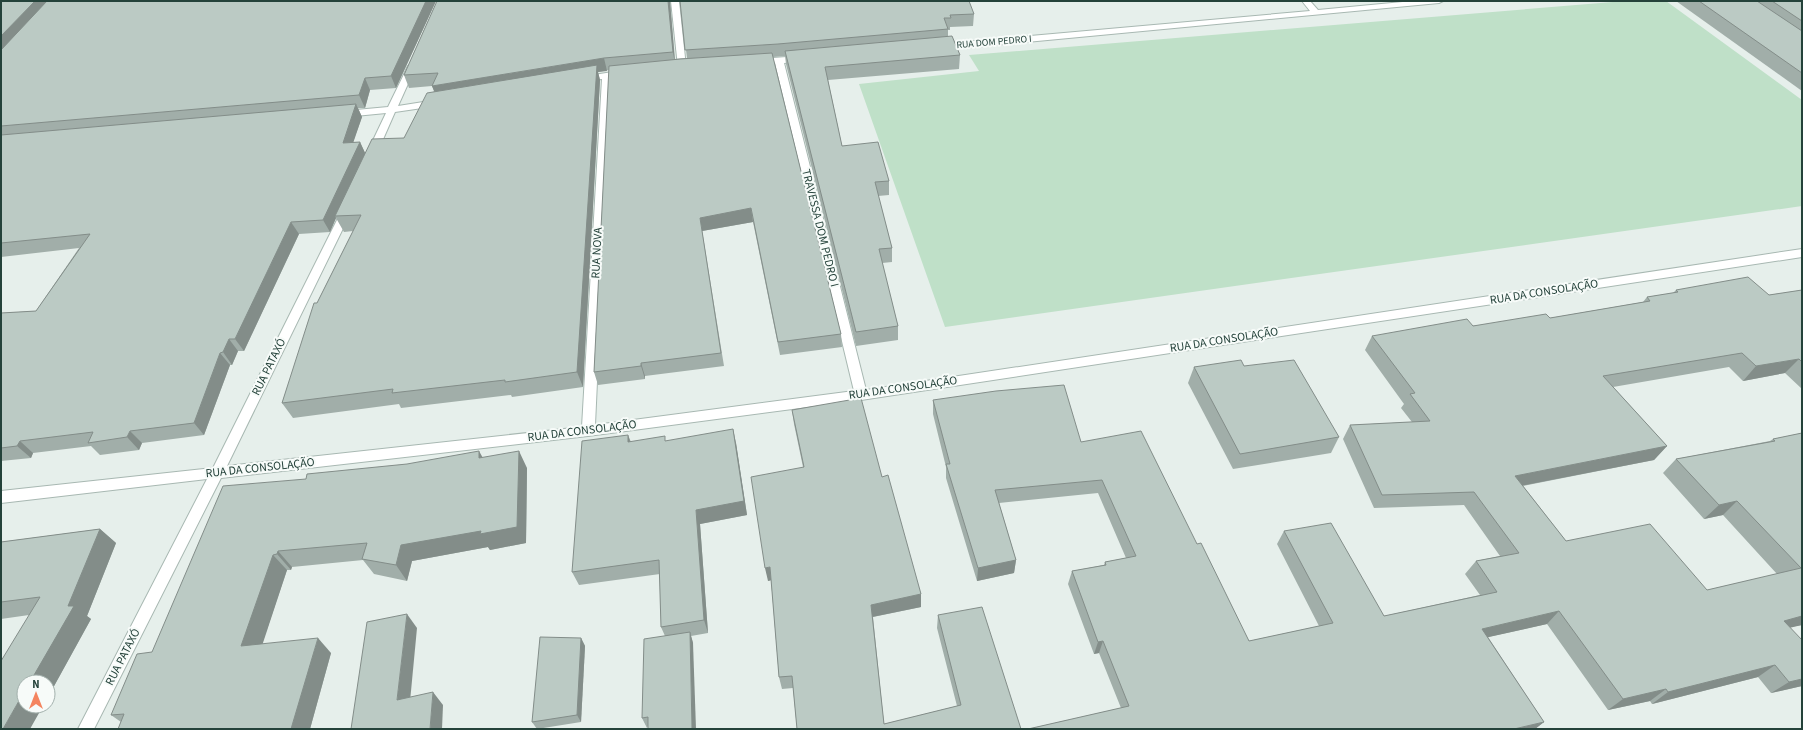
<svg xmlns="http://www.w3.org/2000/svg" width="1803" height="730" viewBox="0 0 1803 730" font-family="'Source Sans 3',sans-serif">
<rect width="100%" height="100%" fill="#e6efeb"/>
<!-- green -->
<path fill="#bfe0c8" d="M 1625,1 L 1666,1 L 1802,100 L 1802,206 L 945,327 L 859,84 L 979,71 L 969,55 Z"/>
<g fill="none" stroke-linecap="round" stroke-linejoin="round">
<defs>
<g id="minor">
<path d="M 671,1 L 679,1 L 686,67 L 682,70 L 678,67 Z"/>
<path d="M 1302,1 L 1310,1 L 1318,10 L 1413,1 L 1443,1 L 1439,3 L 941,50 L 937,47 L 941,44 L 1310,11 Z"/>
<path d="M 801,56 L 805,59 L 804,61 L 784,63 L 866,390 L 1802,249 L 1802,257 L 861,400 L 588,436 L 221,478 L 94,729 L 78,729 L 207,479 L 1,503 L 1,491 L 213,468 L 343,208 L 351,208 L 352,210 L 227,466 L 582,427 L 602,79 L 581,81 L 580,79 L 581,77 L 625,70 L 629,73 L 628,75 L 611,78 L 595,425 L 854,391 L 775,63 L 759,65 L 755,62 L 759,59 Z"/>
<path d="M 412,63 L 416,66 L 398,106 L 436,100 L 441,103 L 436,106 L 395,112 L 377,153 L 375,155 L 369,155 L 367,153 L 386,113 L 345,117 L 340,114 L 345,111 L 388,107 L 408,66 Z"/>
</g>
</defs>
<!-- minor casing -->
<use href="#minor" stroke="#a8b8b2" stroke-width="2"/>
<!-- minor -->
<use href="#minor" fill="#fff" fill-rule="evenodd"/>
</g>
<!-- wall -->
<g fill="#a1aea9">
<path d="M 1,1 L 436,1 L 396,88 L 370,90 L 365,108 L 358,108 L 362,117 L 353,142 L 360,142 L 365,153 L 404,138 L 434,91 L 432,86 L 409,88 L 404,75 L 437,1 L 670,1 L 675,59 L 687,58 L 680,1 L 974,14 L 973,26 L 950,27 L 950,30 L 948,30 L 948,36 L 960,55 L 959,69 L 828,80 L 842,146 L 889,181 L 889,195 L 878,196 L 892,248 L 892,262 L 882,263 L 898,326 L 898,340 L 856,346 L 786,64 L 785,56 L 773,57 L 841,334 L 842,347 L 780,355 L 753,222 L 702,231 L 724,366 L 645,376 L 645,379 L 598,385 L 594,372 L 609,70 L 598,72 L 600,80 L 583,387 L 512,397 L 511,395 L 401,408 L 399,404 L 293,418 L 282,403 L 317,303 L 353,231 L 344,232 L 336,218 L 330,232 L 299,234 L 244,351 L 238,351 L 232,365 L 230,365 L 204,435 L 142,443 L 139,450 L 100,455 L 91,446 L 33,453 L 31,458 L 1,461 L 1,313 L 36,311 L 79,248 L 1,257 Z"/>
<path d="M 1676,1 L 1802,1 L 1802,91 Z"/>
<path d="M 1676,290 L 1769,295 L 1802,290 L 1802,389 L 1785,373 L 1743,381 L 1729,367 L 1613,387 L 1667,446 L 1654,460 L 1523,486 L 1566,541 L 1707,590 L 1777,574 L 1723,515 L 1704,519 L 1663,473 L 1676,459 L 1770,441 L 1773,439 L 1802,433 L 1802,625 L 1790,627 L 1802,686 L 1771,693 L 1758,677 L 1652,704 L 1650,701 L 1608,710 L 1547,624 L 1488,637 L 1544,722 L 1535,729 L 1028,729 L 1121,708 L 1099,653 L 1094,654 L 1068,584 L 1072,571 L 1104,565 L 1105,562 L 1126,558 L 1098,493 L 999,503 L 1016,560 L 1014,573 L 977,581 L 946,478 L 946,467 L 933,414 L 933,400 L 1081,442 L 1197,544 L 1249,641 L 1319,626 L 1277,544 L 1284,531 L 1384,616 L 1480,595 L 1465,574 L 1476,561 L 1500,556 L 1464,505 L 1374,508 L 1343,439 L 1350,425 L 1412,422 L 1401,408 L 1404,404 L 1365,350 L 1372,336 L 1550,318 L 1643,302 L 1647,297 L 1673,293 Z"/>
<path d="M 1244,366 L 1339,437 L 1331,453 L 1233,469 L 1188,383 L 1194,367 Z"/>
<path d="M 792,410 L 882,477 L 921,594 L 921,607 L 873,617 L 884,724 L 957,706 L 937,628 L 938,615 L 1021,729 L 797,729 L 793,688 L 782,689 L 779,677 L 771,580 L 768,581 L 803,467 L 794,424 Z"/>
<path d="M 628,435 L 631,442 L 666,441 L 736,443 L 747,515 L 700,524 L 708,633 L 691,636 L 693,643 L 647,728 L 642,718 L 665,636 L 661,627 L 660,574 L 579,585 L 572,572 Z"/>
<path d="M 483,458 L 527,468 L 526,543 L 490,550 L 488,547 L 412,561 L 407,581 L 374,574 L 363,560 L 292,567 L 291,570 L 287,570 L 262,644 L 331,653 L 310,729 L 118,729 L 121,722 L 111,715 L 152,652 L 306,479 Z"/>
<path d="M 100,529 L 116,543 L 87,616 L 91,619 L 48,697 L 48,682 L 29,615 L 1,619 L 1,542 Z"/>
<path d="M 581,638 L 585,646 L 581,722 L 537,729 L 532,722 Z"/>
</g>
<!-- shaded-wall -->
<g fill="#838d89">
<path d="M 35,1 L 54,1 L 1,58 L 1,36 Z"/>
<path d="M 426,1 L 436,1 L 396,88 L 391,76 Z"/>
<path d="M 668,1 L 670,1 L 675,64 L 673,52 Z"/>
<path d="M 604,58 L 607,71 L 598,72 L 600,80 L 583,387 L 577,372 L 437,98 L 432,86 Z"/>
<path d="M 365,78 L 370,90 L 365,108 L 359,95 Z"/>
<path d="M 356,104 L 362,117 L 349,155 L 343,143 Z"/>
<path d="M 360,142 L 366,155 L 335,216 L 336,218 L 330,232 L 323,220 Z"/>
<path d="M 751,208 L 753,222 L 702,231 L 724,366 L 700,218 Z"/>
<path d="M 291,222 L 299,234 L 244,351 L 235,339 Z"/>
<path d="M 229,339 L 238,351 L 232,365 L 223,352 Z"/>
<path d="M 220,353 L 230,365 L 204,435 L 194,423 Z"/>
<path d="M 1799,359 L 1785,373 L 1743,381 L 1756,366 Z"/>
<path d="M 641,363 L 645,376 L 645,379 L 641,366 Z"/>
<path d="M 733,429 L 736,443 L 747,515 L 700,524 L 708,633 L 704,620 L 696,510 Z"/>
<path d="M 130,431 L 142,443 L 139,450 L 127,437 Z"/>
<path d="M 628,435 L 633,450 L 628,442 Z"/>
<path d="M 20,441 L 33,453 L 31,458 L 17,446 Z"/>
<path d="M 1667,446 L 1654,460 L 1504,489 L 1515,476 Z"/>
<path d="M 479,451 L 488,467 L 479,458 Z"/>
<path d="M 519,451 L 527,468 L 526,543 L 490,550 L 488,547 L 412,561 L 407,581 L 396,565 L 401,545 Z"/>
<path d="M 1737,501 L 1723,515 L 1704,519 L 1719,505 Z"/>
<path d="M 100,529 L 116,543 L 87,616 L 91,619 L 48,697 L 48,682 L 30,682 L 68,606 Z"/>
<path d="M 278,551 L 292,567 L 291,570 L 277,554 Z"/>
<path d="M 273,555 L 287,570 L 257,661 L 241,646 Z"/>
<path d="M 1016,560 L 1014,573 L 977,581 L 978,568 Z"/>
<path d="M 770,567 L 772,580 L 768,581 L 765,568 Z"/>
<path d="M 921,594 L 921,607 L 872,617 L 871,605 Z"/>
<path d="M 1559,611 L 1547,624 L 1471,641 L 1482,629 Z"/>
<path d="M 407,614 L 417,628 L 409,712 L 397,700 Z"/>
<path d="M 1802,616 L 1802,625 L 1767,633 L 1784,621 Z"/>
<path d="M 690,632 L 693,643 L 696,729 L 692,729 Z"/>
<path d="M 318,638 L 331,653 L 310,729 L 291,729 Z"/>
<path d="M 581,638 L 585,646 L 581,722 L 577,715 Z"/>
<path d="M 1103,641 L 1099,653 L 1094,654 L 1098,642 Z"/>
<path d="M 1775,665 L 1758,677 L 1652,704 L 1668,692 Z"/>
<path d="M 1802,679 L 1802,686 L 1771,693 L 1789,682 Z"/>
<path d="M 1666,689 L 1650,701 L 1608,710 L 1623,699 Z"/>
<path d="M 24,692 L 24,706 L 43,706 L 30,729 L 3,729 Z"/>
<path d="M 433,692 L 443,705 L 442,729 L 430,729 Z"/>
<path d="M 1544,722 L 1535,729 L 1514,729 Z"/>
</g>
<!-- building -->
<g fill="#bbcac4" stroke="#838d89">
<path d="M 1,1 L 35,1 L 1,36 Z"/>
<path d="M 47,1 L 426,1 L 391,76 L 365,78 L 359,95 L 1,126 L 1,50 Z"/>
<path d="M 437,1 L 668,1 L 673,52 L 604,58 L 432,86 L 438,73 L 404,75 Z"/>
<path d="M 680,1 L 969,1 L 974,14 L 950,15 L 951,18 L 944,18 L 948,29 L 778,44 L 685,50 Z"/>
<path d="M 1699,1 L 1757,1 L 1802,31 L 1802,73 Z"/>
<path d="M 1772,1 L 1802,1 L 1802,21 Z"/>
<path d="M 952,36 L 960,55 L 825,67 L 842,146 L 878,142 L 889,181 L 875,182 L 892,248 L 879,249 L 898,326 L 856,332 L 785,51 Z"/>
<path d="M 772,53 L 841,334 L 778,342 L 751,208 L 700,218 L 721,353 L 641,363 L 641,366 L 594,372 L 609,66 L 680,59 Z"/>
<path d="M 597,65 L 577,372 L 505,382 L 505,380 L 392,393 L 393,389 L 282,403 L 314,303 L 317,303 L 361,215 L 335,216 L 372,139 L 404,138 L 427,93 Z"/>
<path d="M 356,104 L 343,143 L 360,142 L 323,220 L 291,222 L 235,339 L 229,339 L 223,352 L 220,353 L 194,423 L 130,431 L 127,437 L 88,443 L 93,432 L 20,441 L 17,446 L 1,448 L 1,313 L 36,311 L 90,234 L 1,243 L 1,135 Z"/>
<path d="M 1748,277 L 1769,295 L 1802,290 L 1802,362 L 1799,359 L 1756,366 L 1742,353 L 1603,376 L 1667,446 L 1515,476 L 1566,541 L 1650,524 L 1707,590 L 1801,568 L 1737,501 L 1719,505 L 1676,459 L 1775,441 L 1773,439 L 1802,433 L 1802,616 L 1784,621 L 1802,640 L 1802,679 L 1789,682 L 1775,665 L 1668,692 L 1666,689 L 1623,699 L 1559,611 L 1482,629 L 1544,722 L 1514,729 L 1028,729 L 1129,706 L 1103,641 L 1098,642 L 1072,571 L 1106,565 L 1105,562 L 1136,556 L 1102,480 L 995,490 L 1016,560 L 978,568 L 946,464 L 950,464 L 933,400 L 996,391 L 1064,385 L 1081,442 L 1141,431 L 1197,544 L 1201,543 L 1249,641 L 1333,623 L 1284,531 L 1331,523 L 1384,616 L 1497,592 L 1476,561 L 1519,553 L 1474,492 L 1382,495 L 1350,425 L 1430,421 L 1410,394 L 1415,393 L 1372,336 L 1467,319 L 1473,326 L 1546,314 L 1550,318 L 1650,301 L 1647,297 L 1678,292 L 1676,290 Z"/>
<path d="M 1241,360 L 1244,366 L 1294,360 L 1339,437 L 1240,454 L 1194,367 Z"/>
<path d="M 861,398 L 882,477 L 888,475 L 921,594 L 871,605 L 884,724 L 961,705 L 938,615 L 982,607 L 1021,729 L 797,729 L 792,676 L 779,677 L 770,567 L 765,568 L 751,477 L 804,467 L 792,410 Z"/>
<path d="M 733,429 L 744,501 L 696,510 L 704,620 L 661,627 L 659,560 L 572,572 L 582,441 L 628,435 L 628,442 L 665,436 L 665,441 Z"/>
<path d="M 479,451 L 479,458 L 519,451 L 517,527 L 480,534 L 481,531 L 401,545 L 396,565 L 362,559 L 367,543 L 278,551 L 277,554 L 273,555 L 241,646 L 318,638 L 291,729 L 118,729 L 124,714 L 111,715 L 137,654 L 152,652 L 223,486 L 306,479 L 307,474 L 407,464 Z"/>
<path d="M 100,529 L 68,606 L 74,606 L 30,682 L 24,682 L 24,692 L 3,729 L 1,729 L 1,661 L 40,597 L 1,602 L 1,542 Z"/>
<path d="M 407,614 L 397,700 L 433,692 L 430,729 L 351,729 L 367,622 Z"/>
<path d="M 690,632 L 692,729 L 648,729 L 648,717 L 642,718 L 644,639 Z"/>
<path d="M 540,637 L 581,638 L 577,715 L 532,722 Z"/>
</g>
<g text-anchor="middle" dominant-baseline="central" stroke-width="4" stroke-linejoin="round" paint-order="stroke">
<!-- far-street labels -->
<g font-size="10" fill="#24423a" stroke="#f7fbf9">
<text transform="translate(994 42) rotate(-5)">RUA DOM PEDRO I</text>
</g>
<!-- street labels -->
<g font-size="12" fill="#24423a" stroke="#f7fbf9">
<text transform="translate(820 228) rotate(76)">TRAVESSA DOM PEDRO I</text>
<text transform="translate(597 253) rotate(-87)">RUA NOVA</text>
<text transform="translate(1544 292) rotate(-9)">RUA DA CONSOLAÇÃO</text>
<text transform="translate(1224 340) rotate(-9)">RUA DA CONSOLAÇÃO</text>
<text transform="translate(269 367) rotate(-64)">RUA PATAXÓ</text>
<text transform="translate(903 388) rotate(-8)">RUA DA CONSOLAÇÃO</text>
<text transform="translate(582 431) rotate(-7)">RUA DA CONSOLAÇÃO</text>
<text transform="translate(260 468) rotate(-6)">RUA DA CONSOLAÇÃO</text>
<text transform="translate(123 657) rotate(-63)">RUA PATAXÓ</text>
</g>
</g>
<!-- border -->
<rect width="1803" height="730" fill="none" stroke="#24423a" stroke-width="4"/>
<!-- north arrow -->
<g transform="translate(36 694)"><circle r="19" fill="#f7fbf9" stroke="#a3b1ad"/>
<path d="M0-3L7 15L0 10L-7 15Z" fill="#f4845f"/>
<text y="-6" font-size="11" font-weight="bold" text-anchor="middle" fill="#24423a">N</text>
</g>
</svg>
